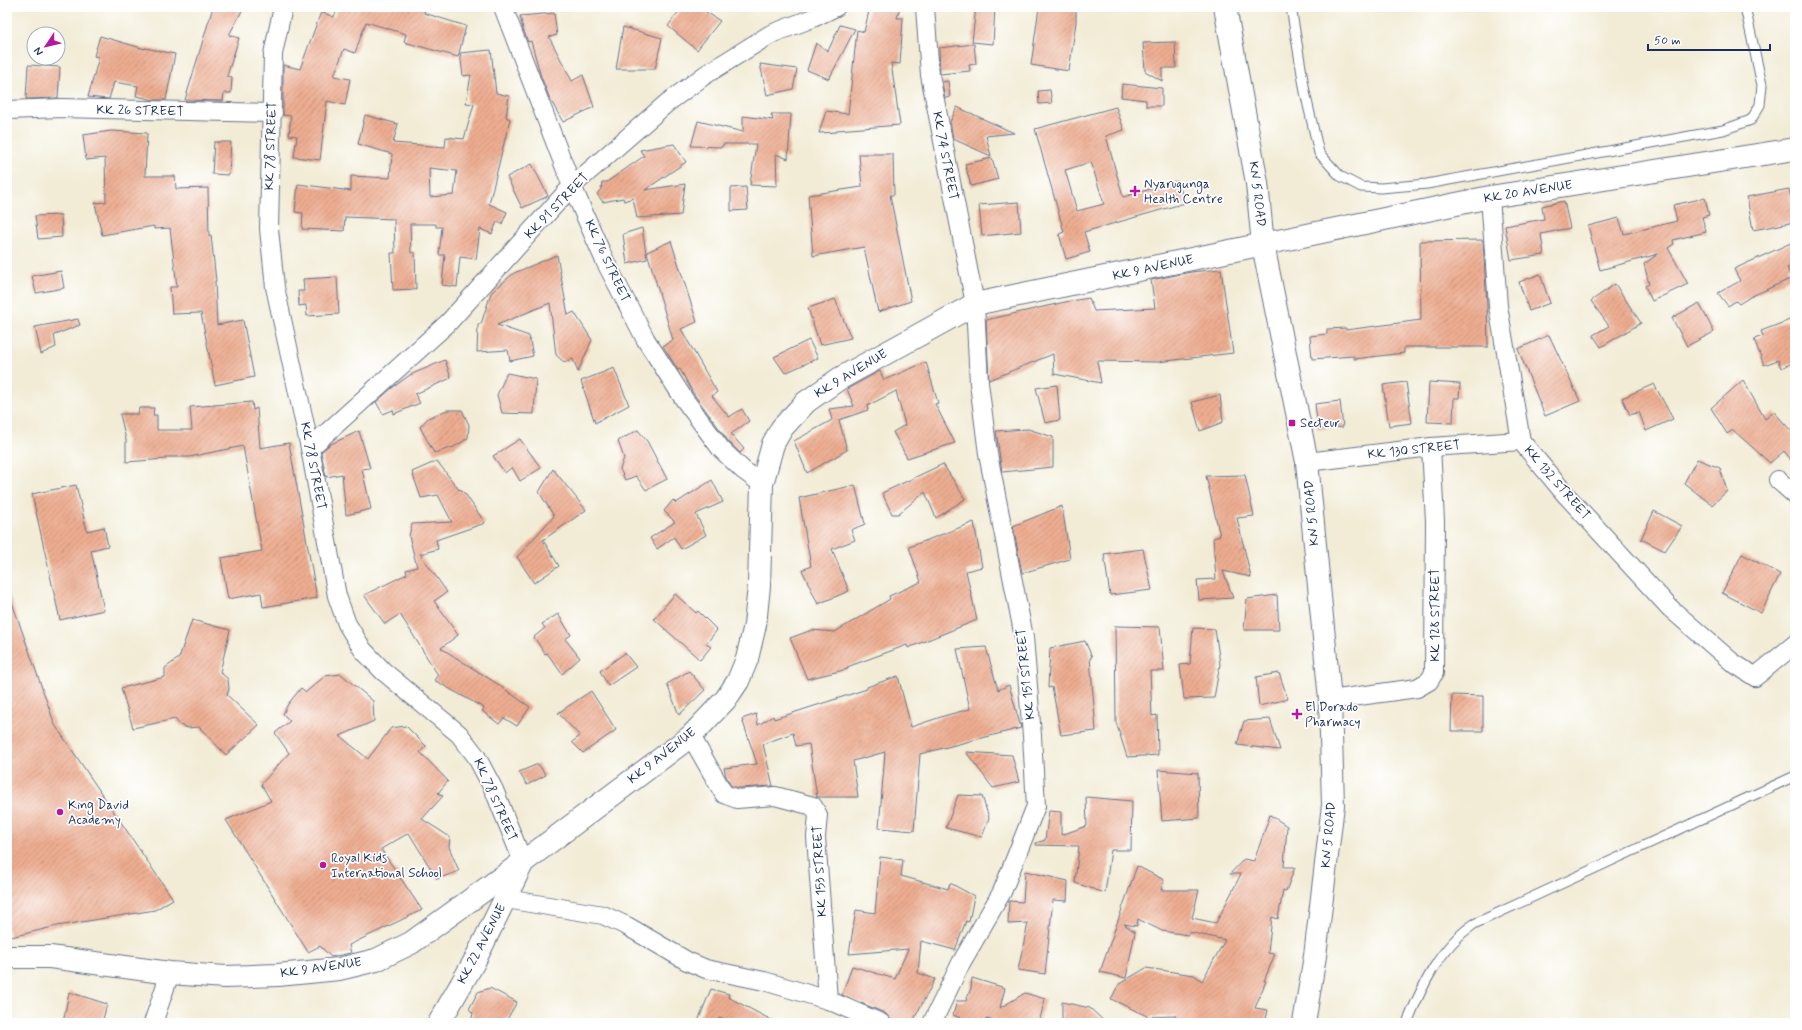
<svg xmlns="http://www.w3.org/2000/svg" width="1802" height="1030" viewBox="0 0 1802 1030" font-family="Mynerve,sans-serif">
<defs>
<pattern id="building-hatch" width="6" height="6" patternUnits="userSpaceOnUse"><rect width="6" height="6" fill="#eead91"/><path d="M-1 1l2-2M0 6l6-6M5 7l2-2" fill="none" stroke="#c08d7a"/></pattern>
</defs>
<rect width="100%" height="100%" fill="#fff"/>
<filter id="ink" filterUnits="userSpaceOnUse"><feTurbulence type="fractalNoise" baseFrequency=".025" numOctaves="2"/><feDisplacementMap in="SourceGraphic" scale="8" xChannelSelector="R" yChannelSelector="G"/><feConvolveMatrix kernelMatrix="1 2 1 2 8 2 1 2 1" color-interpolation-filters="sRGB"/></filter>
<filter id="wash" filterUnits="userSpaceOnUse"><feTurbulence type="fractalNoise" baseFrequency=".012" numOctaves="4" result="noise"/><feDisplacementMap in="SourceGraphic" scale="16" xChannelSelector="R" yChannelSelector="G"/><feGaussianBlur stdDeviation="0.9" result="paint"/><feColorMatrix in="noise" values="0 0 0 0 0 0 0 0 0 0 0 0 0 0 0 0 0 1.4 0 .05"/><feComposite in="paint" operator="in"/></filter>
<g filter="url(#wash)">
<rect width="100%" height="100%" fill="#f2ecd6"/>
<g id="blocks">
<!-- building -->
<g fill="url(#building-hatch)" fill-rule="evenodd">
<path d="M 213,7 L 244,7 L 229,35 L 239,38 L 227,76 L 232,77 L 231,93 L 224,93 L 223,101 L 185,100 Z"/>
<path d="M 338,7 L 426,7 L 424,13 L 466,26 L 458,57 L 404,42 L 406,34 L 366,22 L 355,53 L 344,49 L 334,76 L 350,79 L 345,105 L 327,101 L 320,160 L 294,157 L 297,136 L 289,135 L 291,116 L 283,115 L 283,65 L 300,69 L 321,12 L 334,17 Z"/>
<path d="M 682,7 L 699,7 L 720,21 L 697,50 L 668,26 Z"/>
<path d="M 870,7 L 900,7 L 897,18 L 903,18 L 900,64 L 891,63 L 900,125 L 837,130 L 837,132 L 819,133 L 826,111 L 848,114 L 857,30 L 864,32 Z"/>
<path d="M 976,7 L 995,7 L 993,44 L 972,42 Z"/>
<path d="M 1039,7 L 1076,7 L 1076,22 L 1069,71 L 1031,65 Z"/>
<path d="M 554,13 L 557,35 L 549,37 L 572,81 L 583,75 L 594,107 L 563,122 L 550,99 L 541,77 L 531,41 L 528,42 L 523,29 L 520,16 Z"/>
<path d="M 840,25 L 855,29 L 829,79 L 807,70 L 816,43 L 828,51 Z"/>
<path d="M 623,27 L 662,38 L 655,69 L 616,69 Z"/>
<path d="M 100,36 L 145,49 L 145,48 L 175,54 L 166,100 L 154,100 L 136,96 L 138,86 L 114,82 L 109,99 L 88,97 L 99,57 L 94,56 Z"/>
<path d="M 1175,42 L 1176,68 L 1162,68 L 1162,81 L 1145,71 L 1143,43 Z"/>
<path d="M 974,44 L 976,64 L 969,65 L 970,71 L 940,74 L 939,48 Z"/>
<path d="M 491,50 L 496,93 L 509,96 L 506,117 L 510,119 L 489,204 L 507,212 L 502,224 L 497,222 L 492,234 L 480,229 L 476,259 L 460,257 L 457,287 L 442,285 L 445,255 L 439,255 L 442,227 L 436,227 L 436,224 L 410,224 L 411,253 L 415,252 L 416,289 L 393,290 L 391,253 L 395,253 L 394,219 L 345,217 L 344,231 L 302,229 L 303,213 L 295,212 L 298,184 L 351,191 L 351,176 L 390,178 L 392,154 L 358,144 L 365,115 L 398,124 L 393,143 L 445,147 L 446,137 L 464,139 L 474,104 L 466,103 L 471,75 L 463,76 L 460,53 ZM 429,168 L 457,171 L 454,195 L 430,197 Z"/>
<path d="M 760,64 L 797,69 L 793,89 L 767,95 Z"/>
<path d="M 28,65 L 60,67 L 58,98 L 26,99 Z"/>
<path d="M 948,81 L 950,97 L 945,98 L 942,82 Z"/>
<path d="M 1122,84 L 1162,88 L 1162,106 L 1146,106 L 1146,100 L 1121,97 Z"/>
<path d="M 1050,90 L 1052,103 L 1039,104 L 1038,91 Z"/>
<path d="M 957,107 L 1014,133 L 986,136 L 991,156 L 953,139 L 950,122 Z"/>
<path d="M 1116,107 L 1124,130 L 1106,136 L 1123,197 L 1178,181 L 1185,203 L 1084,232 L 1090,252 L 1066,259 L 1059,234 L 1064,232 L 1035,129 ZM 1091,162 L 1104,204 L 1077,211 L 1065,170 Z"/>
<path d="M 771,114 L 791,114 L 788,159 L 776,154 L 777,186 L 750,185 L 756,144 L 723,144 L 722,147 L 691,146 L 698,121 L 743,132 L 743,116 L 773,120 Z"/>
<path d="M 111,131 L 147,133 L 145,176 L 175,176 L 176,189 L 208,188 L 209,236 L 211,235 L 216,281 L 215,281 L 217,325 L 243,320 L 254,377 L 215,385 L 201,313 L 172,314 L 170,287 L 177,287 L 170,228 L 154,229 L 154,226 L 102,235 L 95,203 L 106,202 L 105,158 L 86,160 L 83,135 Z"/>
<path d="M 214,142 L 231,142 L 229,175 L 212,174 Z"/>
<path d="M 674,144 L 686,162 L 645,190 L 685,184 L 681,215 L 637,218 L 633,198 L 624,201 L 623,198 L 603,202 L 597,194 L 601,189 L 602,182 L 607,182 L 644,156 L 640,150 Z"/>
<path d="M 859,154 L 893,154 L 894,195 L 890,195 L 911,301 L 878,312 L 864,247 L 813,256 L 808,195 L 862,187 Z"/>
<path d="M 992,158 L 998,179 L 971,186 L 965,164 Z"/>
<path d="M 532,164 L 548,196 L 522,208 L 507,177 Z"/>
<path d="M 746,187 L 748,210 L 731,211 L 731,188 Z"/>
<path d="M 1789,189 L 1795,222 L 1753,230 L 1747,197 Z"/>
<path d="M 1705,198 L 1709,215 L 1702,217 L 1706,232 L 1673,240 L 1674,244 L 1668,248 L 1688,284 L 1652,301 L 1645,286 L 1649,284 L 1644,264 L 1658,254 L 1600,270 L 1588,226 L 1619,218 L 1624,234 L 1677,221 L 1673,205 Z"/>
<path d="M 1564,201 L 1570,228 L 1541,234 L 1544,255 L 1511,260 L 1505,226 L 1544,219 L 1542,206 Z"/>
<path d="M 1019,202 L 1021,232 L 982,236 L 979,205 Z"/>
<path d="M 61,215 L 62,237 L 38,239 L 35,216 Z"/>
<path d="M 642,228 L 647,259 L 627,264 L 623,234 Z"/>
<path d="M 1483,240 L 1487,306 L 1488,347 L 1404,347 L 1404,353 L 1354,359 L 1354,356 L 1312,359 L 1310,336 L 1327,334 L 1327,329 L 1346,328 L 1346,330 L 1421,320 L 1420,241 Z"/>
<path d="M 671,241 L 697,322 L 681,329 L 717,392 L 712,396 L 729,417 L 742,409 L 749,421 L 731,434 L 744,449 L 740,453 L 729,442 L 693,393 L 680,369 L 678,370 L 663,346 L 673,340 L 647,252 Z"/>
<path d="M 1795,241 L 1795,266 L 1787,268 L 1792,278 L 1750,297 L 1739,304 L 1736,301 L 1728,306 L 1718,293 L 1740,281 L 1734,269 Z"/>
<path d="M 557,255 L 568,315 L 574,312 L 592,340 L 578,372 L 573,359 L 564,362 L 556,355 L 550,303 L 497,325 L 529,336 L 533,356 L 510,361 L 508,350 L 477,352 L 478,324 L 481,324 L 491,293 L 514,273 Z"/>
<path d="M 1221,269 L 1233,353 L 1158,362 L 1097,361 L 1101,383 L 1054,374 L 1053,354 L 989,380 L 986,320 L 1065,302 L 1089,298 L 1094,311 L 1155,308 L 1151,280 L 1191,272 Z"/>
<path d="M 61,271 L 64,288 L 36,293 L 32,276 Z"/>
<path d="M 1540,274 L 1550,303 L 1529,311 L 1519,282 Z"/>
<path d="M 337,277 L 339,314 L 307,316 L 306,305 L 299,306 L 298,291 L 304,291 L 303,279 Z"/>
<path d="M 1615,284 L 1641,323 L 1601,347 L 1593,335 L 1609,326 L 1591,301 Z"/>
<path d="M 835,299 L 851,338 L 820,345 L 808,308 Z"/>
<path d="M 1699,303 L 1714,332 L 1687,346 L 1672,318 Z"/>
<path d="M 1795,318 L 1795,362 L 1781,368 L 1778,360 L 1764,365 L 1754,339 L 1763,336 L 1761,331 Z"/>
<path d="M 78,319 L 80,325 L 54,335 L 56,347 L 41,354 L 35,327 Z"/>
<path d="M 1549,335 L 1580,401 L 1545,416 L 1518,349 Z"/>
<path d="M 809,340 L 818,358 L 785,373 L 774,357 Z"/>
<path d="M 445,360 L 451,378 L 415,394 L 420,403 L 394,414 L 393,410 L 383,414 L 376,402 L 392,388 L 410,375 Z"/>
<path d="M 926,362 L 938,403 L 935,404 L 955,443 L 907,458 L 893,432 L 905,425 L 896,391 L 867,406 L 868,410 L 839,420 L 847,450 L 807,473 L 794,441 L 832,420 L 829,409 L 854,406 L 847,389 L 880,371 L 884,380 Z"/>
<path d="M 614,368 L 629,405 L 595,423 L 581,381 Z"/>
<path d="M 507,373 L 536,379 L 534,414 L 502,413 L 497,395 Z"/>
<path d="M 1743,380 L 1765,419 L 1774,412 L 1795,435 L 1795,465 L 1784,451 L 1770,463 L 1733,430 L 1727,434 L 1711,408 Z"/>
<path d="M 1406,382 L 1412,423 L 1389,426 L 1383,385 Z"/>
<path d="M 1429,382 L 1460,384 L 1459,398 L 1454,398 L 1453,423 L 1427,422 Z"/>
<path d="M 1654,384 L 1673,419 L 1646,431 L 1639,412 L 1630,415 L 1622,398 Z"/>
<path d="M 1057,385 L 1060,420 L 1045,423 L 1036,388 Z"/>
<path d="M 1220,395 L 1223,422 L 1200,431 L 1192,402 Z"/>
<path d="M 1340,401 L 1343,427 L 1318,429 L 1315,404 Z"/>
<path d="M 252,402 L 253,410 L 257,408 L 260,448 L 289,443 L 317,598 L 263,607 L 261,593 L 228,599 L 221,558 L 262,551 L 243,446 L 189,457 L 166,457 L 166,459 L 126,462 L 126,440 L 120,414 L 138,414 L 139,408 L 154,408 L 153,415 L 157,415 L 157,430 L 192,430 L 190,407 Z"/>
<path d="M 447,410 L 462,410 L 469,425 L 468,438 L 454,447 L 434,453 L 420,427 L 428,418 Z"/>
<path d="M 1028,429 L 1053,437 L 1053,467 L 1002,472 L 996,431 Z"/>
<path d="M 638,430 L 647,441 L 667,479 L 646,490 L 636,476 L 625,480 L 620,469 L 624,458 L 618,441 Z"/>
<path d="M 359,431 L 370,468 L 362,469 L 371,509 L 346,515 L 342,474 L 326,477 L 321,452 L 329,445 Z"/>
<path d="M 520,439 L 541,468 L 520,481 L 512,467 L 505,473 L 493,456 Z"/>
<path d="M 1697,459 L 1720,468 L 1727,491 L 1712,505 L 1684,483 Z"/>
<path d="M 437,461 L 459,490 L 460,489 L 466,495 L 485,523 L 436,540 L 438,549 L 420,554 L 447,592 L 434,601 L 458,635 L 441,648 L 496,683 L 530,707 L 517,726 L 504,718 L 499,724 L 482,711 L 484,708 L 434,680 L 438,675 L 400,614 L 385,624 L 364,595 L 407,574 L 406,570 L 417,567 L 409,536 L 412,524 L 452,522 L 438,495 L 421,498 L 412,472 Z"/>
<path d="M 943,464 L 965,499 L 936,518 L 925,492 L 898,514 L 892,514 L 882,493 Z"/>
<path d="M 553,469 L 586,510 L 543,540 L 559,566 L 534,583 L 517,557 L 554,516 L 539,492 Z"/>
<path d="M 1245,475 L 1254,516 L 1237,518 L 1251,577 L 1223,571 L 1233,598 L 1199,600 L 1197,580 L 1216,579 L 1213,538 L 1220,536 L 1206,476 Z"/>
<path d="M 712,480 L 723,502 L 696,514 L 706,535 L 681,549 L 674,537 L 657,549 L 650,538 L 675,522 L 664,511 L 673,500 L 676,503 Z"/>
<path d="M 76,485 L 87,531 L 104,527 L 108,546 L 91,550 L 104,610 L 60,620 L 32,494 Z"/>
<path d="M 855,485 L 865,524 L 851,530 L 855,540 L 832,549 L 849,591 L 818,604 L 802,570 L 811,566 L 799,498 Z"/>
<path d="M 1062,506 L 1070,559 L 1022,573 L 1013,526 Z"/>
<path d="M 1654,511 L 1682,526 L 1665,551 L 1641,539 Z"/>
<path d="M 974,522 L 982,567 L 966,571 L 977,620 L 908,648 L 907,645 L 847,667 L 848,669 L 807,679 L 790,638 L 812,630 L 835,632 L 890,599 L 889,596 L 921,582 L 909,547 Z"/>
<path d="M 1143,549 L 1152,590 L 1110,595 L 1104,554 Z"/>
<path d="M 1742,554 L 1780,574 L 1761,613 L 1722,593 Z"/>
<path d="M 7,594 L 9,594 L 55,725 L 173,899 L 155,910 L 57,926 L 11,937 L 7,929 Z"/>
<path d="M 675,594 L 696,613 L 698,611 L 717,630 L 706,644 L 711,647 L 700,660 L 654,619 Z"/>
<path d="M 1277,595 L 1279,630 L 1244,630 L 1247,599 Z"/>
<path d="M 558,614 L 571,635 L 565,639 L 580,658 L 562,674 L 547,653 L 545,654 L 534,637 L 545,628 L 542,624 Z"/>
<path d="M 192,620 L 230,630 L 220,672 L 228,679 L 229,689 L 227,695 L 259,725 L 226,755 L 199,727 L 188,728 L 180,725 L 175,719 L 133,728 L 121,688 L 165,677 L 165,668 L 179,658 Z"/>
<path d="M 1115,626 L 1160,627 L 1164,671 L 1150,671 L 1152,716 L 1157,715 L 1158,755 L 1127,757 L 1116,722 Z"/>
<path d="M 1193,628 L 1215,629 L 1220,664 L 1214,698 L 1184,699 L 1180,665 L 1190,664 Z"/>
<path d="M 1085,641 L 1092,657 L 1090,658 L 1096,731 L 1061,735 L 1052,687 L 1048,688 L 1050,648 Z"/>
<path d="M 986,647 L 998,690 L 1009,685 L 1021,728 L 920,754 L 914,831 L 879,828 L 885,752 L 853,761 L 858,797 L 817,797 L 809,744 L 796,746 L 793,733 L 763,744 L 773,786 L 739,788 L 731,786 L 726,776 L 724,768 L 757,764 L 742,719 L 756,714 L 758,725 L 773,716 L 774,719 L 867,689 L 867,687 L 898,676 L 911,727 L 947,715 L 970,709 L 957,649 Z"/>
<path d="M 625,653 L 636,667 L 608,686 L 600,671 Z"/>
<path d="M 689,671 L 705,690 L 679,715 L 667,684 Z"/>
<path d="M 1279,673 L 1288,699 L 1259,706 L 1256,677 Z"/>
<path d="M 341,674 L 373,701 L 374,721 L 340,736 L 368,759 L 391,728 L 406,726 L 426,746 L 420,752 L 448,781 L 438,793 L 443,796 L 422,819 L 450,837 L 449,847 L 459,871 L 437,879 L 409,833 L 381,849 L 422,910 L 349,945 L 351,953 L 331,957 L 320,946 L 308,952 L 226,820 L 271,801 L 261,784 L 289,753 L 275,733 L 290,721 L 283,714 L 288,704 L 301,688 L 306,692 L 325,676 Z"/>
<path d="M 591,691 L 616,730 L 583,753 L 572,742 L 580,736 L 558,713 Z"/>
<path d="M 1452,695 L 1483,696 L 1483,731 L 1451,731 Z"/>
<path d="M 1270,719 L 1280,750 L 1237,745 L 1244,721 Z"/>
<path d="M 966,752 L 1012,755 L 1019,782 L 993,788 Z"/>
<path d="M 538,764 L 546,775 L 527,785 L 519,772 Z"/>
<path d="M 1158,770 L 1198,773 L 1199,818 L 1162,821 Z"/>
<path d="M 958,795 L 982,796 L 989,818 L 982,837 L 946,828 Z"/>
<path d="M 1086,797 L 1132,801 L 1131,850 L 1111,850 L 1105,893 L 1075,883 L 1079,846 L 1036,845 L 1036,843 L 1045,840 L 1049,811 L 1061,812 L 1061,835 L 1087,826 Z"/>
<path d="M 1270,815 L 1287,826 L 1284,867 L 1295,867 L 1286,891 L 1283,890 L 1278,919 L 1272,917 L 1268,953 L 1275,954 L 1264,981 L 1266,981 L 1255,1008 L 1268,1010 L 1265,1023 L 1172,1023 L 1176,1016 L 1149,1017 L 1111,999 L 1119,984 L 1146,968 L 1194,975 L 1202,981 L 1225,940 L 1189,932 L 1188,935 L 1162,931 L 1138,919 L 1137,926 L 1124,924 L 1135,932 L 1126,978 L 1100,972 L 1137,866 L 1164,880 L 1161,890 L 1199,890 L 1192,918 L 1216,923 L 1241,874 L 1230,874 L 1244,859 L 1254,861 Z"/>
<path d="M 880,857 L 903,860 L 901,876 L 948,889 L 950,883 L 974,896 L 969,922 L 966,921 L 955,950 L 921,941 L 918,973 L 935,979 L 912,1023 L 894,1023 L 885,1013 L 842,995 L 852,966 L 895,979 L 908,949 L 849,954 L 856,910 L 875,913 Z"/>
<path d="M 1025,871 L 1068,881 L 1067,901 L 1053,900 L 1045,974 L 1018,970 L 1028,923 L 1008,924 L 1009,901 L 1023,902 Z"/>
<path d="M 972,978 L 1005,988 L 1000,1008 L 1025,993 L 1045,999 L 1039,1023 L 1005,1023 L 986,1019 L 984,1023 L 974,1023 L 953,1015 L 957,1001 L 966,1001 L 971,988 Z"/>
<path d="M 490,988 L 517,1002 L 505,1023 L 471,1023 L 473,1013 L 469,1009 L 478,992 Z"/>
<path d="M 711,989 L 729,994 L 728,997 L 777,1023 L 733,1023 L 719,1018 L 717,1022 L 698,1021 Z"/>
<path d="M 69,992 L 107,1004 L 102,1023 L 63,1023 Z"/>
<path d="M 1062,1002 L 1090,1008 L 1106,1023 L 1062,1023 Z"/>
</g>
</g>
</g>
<g filter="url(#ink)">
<use href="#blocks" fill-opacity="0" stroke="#667188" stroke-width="1"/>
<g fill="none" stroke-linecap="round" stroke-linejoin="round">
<defs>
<g id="service">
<path d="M 1291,7 L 1305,92 L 1319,153 L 1340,176 L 1361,187 L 1381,188 L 1427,184 L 1723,130 L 1751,120 L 1760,105 L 1762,85 L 1745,7"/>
<path d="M 1407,1023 C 1422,986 1440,947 1474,924 L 1795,776"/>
</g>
<g id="minor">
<path d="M 283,7 L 273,54 L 269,229 L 275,287 L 310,448 L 337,596 L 347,624 L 363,650 L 383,671 L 459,734 L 476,756 L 494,790 L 523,862"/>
<path d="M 503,7 L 572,186 L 605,261 L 646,340 L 684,399 L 721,449 L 743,470 L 762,484"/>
<path d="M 925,7 L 930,75 L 975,304 L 979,383 L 988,454 L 1024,637 L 1032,736 L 1036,806 L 1002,892 L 961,963 L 932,1023"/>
<path d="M 7,110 L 61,108 L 273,113"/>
<path d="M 1490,197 L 1498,306 L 1521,441 L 1566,495 L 1670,608 L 1732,662 L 1755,677 L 1795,644"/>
<path d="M 310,448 L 448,323 L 572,186 L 667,103 L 705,75 L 771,34 L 813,18 L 836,7"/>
<path d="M 1307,462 L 1431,447 L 1521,441"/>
<path d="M 1778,480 L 1795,495"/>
<path d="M 1330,700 L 1417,688 L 1429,681 L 1434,673 L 1435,521 L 1431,447"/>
<path d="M 691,736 L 724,794 L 737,799 L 775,796 L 813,806 L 818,815 L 816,837 L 828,1000 L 881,1023"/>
<path d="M 506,899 L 603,915 L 627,926 L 687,961 L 706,969 L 764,981 L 828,1000"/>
<path d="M 153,1023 L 170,973"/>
</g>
<path id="tertiary" d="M 439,1023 L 474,962 L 523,862"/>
<g id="secondary">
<path d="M 1225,7 L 1257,183 L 1263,245 L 1307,462 L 1330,700 L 1333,805 L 1315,956 L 1304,1023"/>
<path d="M 7,957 L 50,957 L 170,973 L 225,977 L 278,975 L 339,969 L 376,960 L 411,943 L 523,862 L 691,736 L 726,699 L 738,681 L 747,659 L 755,625 L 759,586 L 762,484 L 773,444 L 782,428 L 806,402 L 839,379 L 975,304 L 1490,197 L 1795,149"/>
</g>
</defs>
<!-- service casing -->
<use href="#service" stroke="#667188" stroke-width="11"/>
<!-- minor casing -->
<use href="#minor" stroke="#667188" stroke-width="20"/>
<!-- tertiary casing -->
<use href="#tertiary" stroke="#667188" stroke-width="24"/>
<!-- secondary casing -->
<use href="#secondary" stroke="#667188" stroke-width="24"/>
<!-- service -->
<use href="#service" stroke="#fff" stroke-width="9"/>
<!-- minor -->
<use href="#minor" stroke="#fff" stroke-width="18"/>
<!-- tertiary -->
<use href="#tertiary" stroke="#fff" stroke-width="22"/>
<!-- secondary -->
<use href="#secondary" stroke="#fff" stroke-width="22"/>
</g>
</g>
<!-- markers -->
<g fill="#b5179e" stroke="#fff" stroke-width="1.5">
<path d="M1133 185h4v4h4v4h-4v4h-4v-4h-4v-4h4z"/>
<rect x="1288" y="419" width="8" height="8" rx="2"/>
<path d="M1295 708h4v4h4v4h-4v4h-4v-4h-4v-4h4z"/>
<circle cx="60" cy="812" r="4"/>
<circle cx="323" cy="865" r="4"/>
</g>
<g text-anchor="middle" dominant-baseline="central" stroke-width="3.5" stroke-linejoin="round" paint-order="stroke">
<!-- street labels -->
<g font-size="13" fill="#1b2f5e" stroke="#fff">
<text transform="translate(140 111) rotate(1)">KK 26 STREET</text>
<text transform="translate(271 146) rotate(-88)">KK 78 STREET</text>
<text transform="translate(945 156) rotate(79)">KK 74 STREET</text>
<text transform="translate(1528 192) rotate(-9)">KK 20 AVENUE</text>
<text transform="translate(1257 194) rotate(83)">KN 5 ROAD</text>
<text transform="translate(557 206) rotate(-46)">KK 91 STREET</text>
<text transform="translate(607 261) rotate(65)">KK 76 STREET</text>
<text transform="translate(1153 268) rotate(-12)">KK 9 AVENUE</text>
<text transform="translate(851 374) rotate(-31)">KK 9 AVENUE</text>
<text transform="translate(1414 450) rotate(-6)">KK 130 STREET</text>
<text transform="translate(313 466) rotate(79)">KK 78 STREET</text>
<text transform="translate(1557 483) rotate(49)">KK 132 STREET</text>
<text transform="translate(1312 513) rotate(-95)">KN 5 ROAD</text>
<text transform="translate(1435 615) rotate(-90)">KK 128 STREET</text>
<text transform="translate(1026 674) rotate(-96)">KK 151 STREET</text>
<text transform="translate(662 756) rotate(-38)">KK 9 AVENUE</text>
<text transform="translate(495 800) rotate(66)">KK 78 STREET</text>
<text transform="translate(1329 835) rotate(-85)">KN 5 ROAD</text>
<text transform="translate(820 871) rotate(-93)">KK 153 STREET</text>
<text transform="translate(482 944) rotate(-62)">KK 22 AVENUE</text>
<text transform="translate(321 968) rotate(-8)">KK 9 AVENUE</text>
</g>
<!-- poi labels -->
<g font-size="13" fill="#1b2f5e" stroke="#fff" text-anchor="start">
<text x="1144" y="184">Nyarugunga<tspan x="1144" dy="15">Health Centre</tspan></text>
<text x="1300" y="423">Secteur</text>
<text x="1305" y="707">El Dorado<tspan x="1305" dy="15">Pharmacy</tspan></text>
<text x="68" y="805">King David<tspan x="68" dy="15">Academy</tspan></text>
<text x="331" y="858">Royal Kids<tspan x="331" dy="15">International School</tspan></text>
</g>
</g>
<!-- margin -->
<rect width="1802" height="1030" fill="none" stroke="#fff" stroke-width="24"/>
<!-- north arrow -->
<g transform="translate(46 46) rotate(235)"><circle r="19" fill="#ffffff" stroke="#a4acbf"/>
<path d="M0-3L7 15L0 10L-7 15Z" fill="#b5179e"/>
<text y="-6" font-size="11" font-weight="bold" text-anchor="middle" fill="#1b2f5e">N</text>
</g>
<!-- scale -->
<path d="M1648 44v6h122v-6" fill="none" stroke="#1b2f5e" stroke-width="2"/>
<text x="1654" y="44" font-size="12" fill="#1b2f5e" stroke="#ffffff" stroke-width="3" paint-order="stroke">50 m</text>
</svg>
